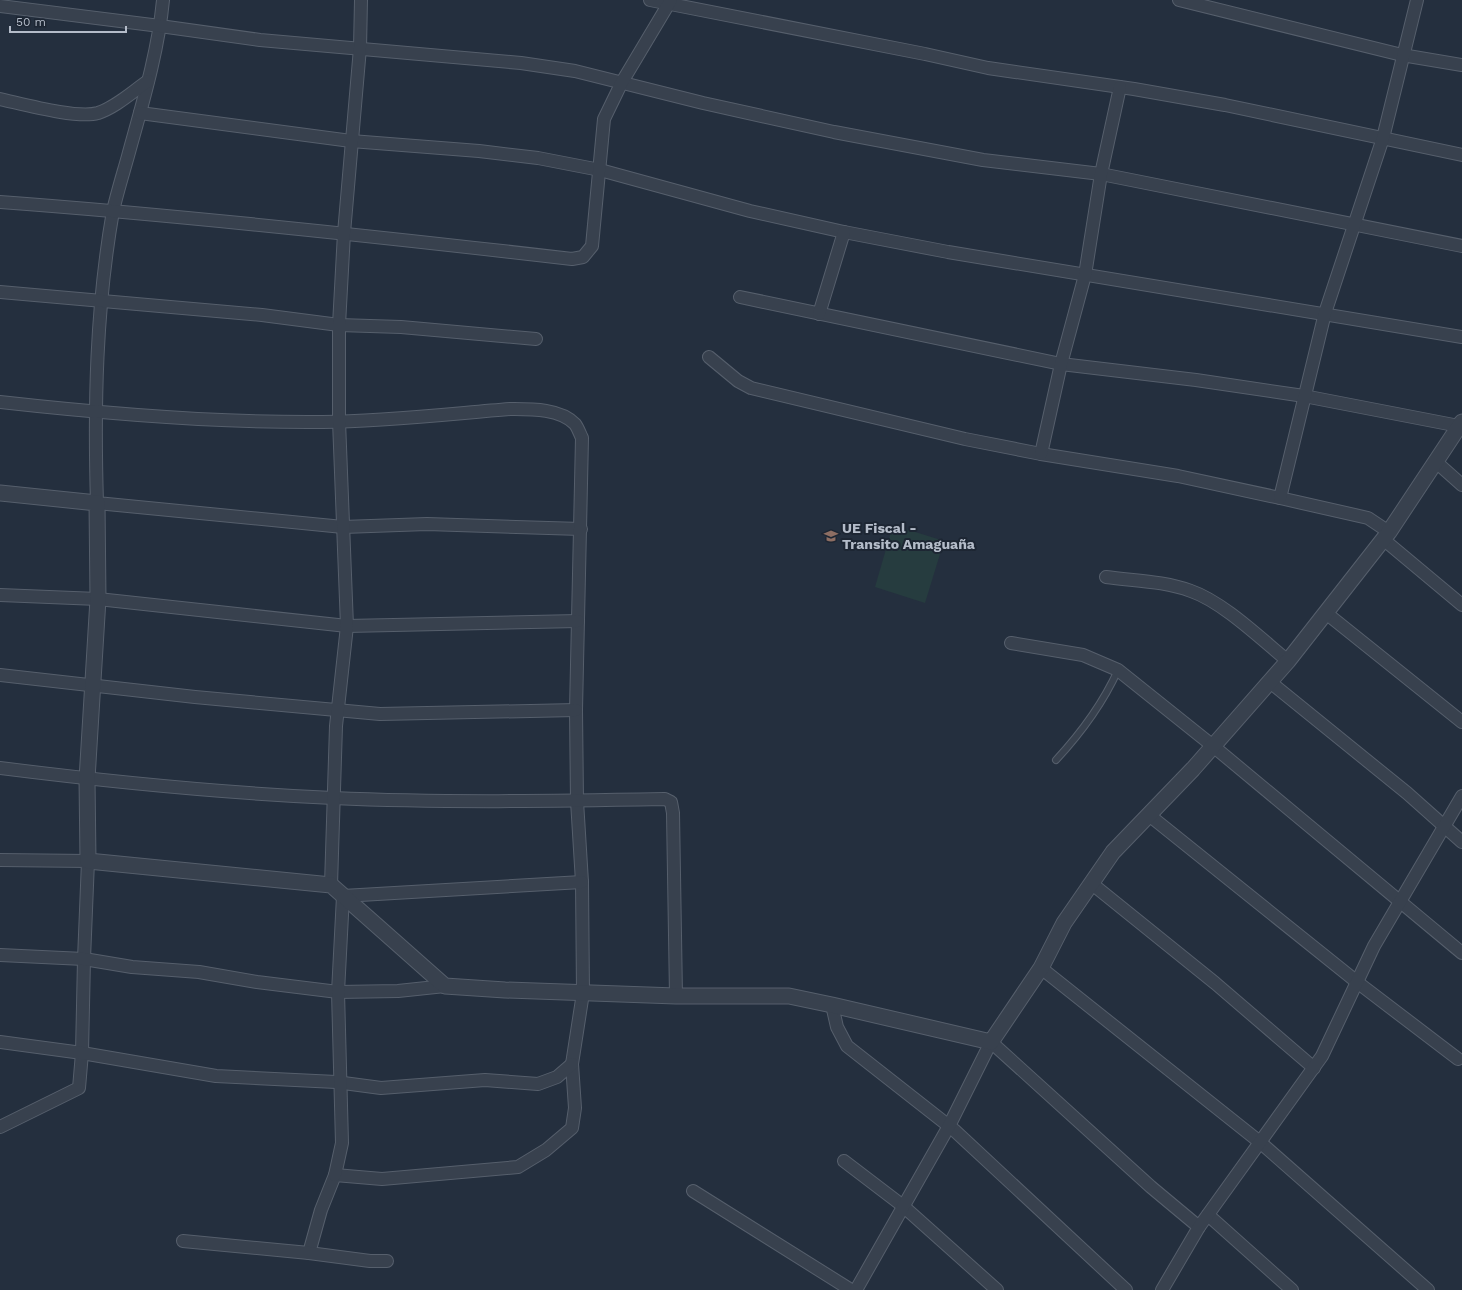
<svg xmlns="http://www.w3.org/2000/svg" width="1462" height="1290" viewBox="0 0 1462 1290" font-family="'Work Sans',sans-serif">
<rect width="100%" height="100%" fill="#242f3e"/>
<!-- green -->
<path fill="#263c3f" d="M 893,525 L 944,541 L 925,603 L 875,587 Z"/>
<g fill="none" stroke-linecap="round" stroke-linejoin="round">
<defs>
<path id="service" d="M 1056,760 C 1081,733 1103,703 1118,670"/>
<g id="minor">
<path d="M 163,0 C 158,53 142,105 128,156 C 123,174 117,193 113,211 C 96,308 94,405 97,503 L 343,527 L 427,524 L 581,529"/>
<path d="M 650,0 L 925,54 L 988,68 L 1134,89 L 1225,105 L 1462,155"/>
<path d="M 1179,0 L 1402,55 L 1462,65"/>
<path d="M 0,6 L 160,26 L 260,40 L 521,63 L 575,71 L 703,103 L 834,132 L 983,160 L 1101,174 L 1462,246"/>
<path d="M 0,99 C 23,104 77,119 98,113 C 116,107 132,92 148,81"/>
<path d="M 140,113 L 351,141 L 479,151 L 538,158 L 600,170 L 750,211 L 844,232 L 948,252 L 1462,337"/>
<path d="M 0,202 C 191,216 382,237 572,259 L 583,257 L 592,246 L 604,119 L 622,82 L 671,0"/>
<path d="M 0,292 L 262,315 L 339,325 L 401,327 L 536,339"/>
<path d="M 740,297 L 1061,364 L 1196,380 L 1304,396 L 1459,426"/>
<path d="M 819,314 L 844,232"/>
<path d="M 709,357 L 738,381 L 751,388 L 965,439 L 1041,454 L 1178,476 L 1280,498 L 1368,518 L 1389,532"/>
<path d="M 0,402 C 107,414 215,423 323,422 C 385,421 448,414 510,409 C 529,409 560,408 575,424 C 578,428 580,434 582,438 L 576,710 L 577,801 L 582,882 L 583,993 L 572,1064 L 575,1108 L 572,1128 L 546,1150 L 518,1167 L 382,1179 L 335,1175 L 321,1210 L 309,1253"/>
<path d="M 1041,454 L 1061,364 L 1085,275 L 1101,174 L 1120,87"/>
<path d="M 1435,461 L 1462,485"/>
<path d="M 1280,498 L 1325,313 L 1383,138 L 1417,0"/>
<path d="M 1383,539 L 1462,605"/>
<path d="M 1106,577 C 1135,581 1164,581 1191,591 C 1223,602 1261,639 1288,661"/>
<path d="M 0,595 L 98,599 L 347,626 L 578,621"/>
<path d="M 1326,613 L 1462,722"/>
<path d="M 1011,643 L 1083,655 L 1118,670 L 1213,746 L 1462,953"/>
<path d="M 0,675 L 195,697 L 380,714 L 576,710"/>
<path d="M 1270,682 L 1407,793 L 1462,842"/>
<path d="M 0,768 C 111,782 222,793 333,798 C 444,803 554,801 665,799 L 671,802 L 673,813 L 676,996"/>
<path d="M 1149,815 L 1357,982 L 1458,1059"/>
<path d="M 0,860 L 88,861 L 84,959 L 82,1053 L 79,1088 L 0,1127"/>
<path d="M 1091,883 L 1215,983 L 1314,1068"/>
<path d="M 331,885 L 336,726 L 347,626 L 339,421 L 339,325 L 344,233 L 360,48 L 361,0"/>
<path d="M 0,955 L 84,959 L 132,967 L 199,972 L 257,982 L 338,992 L 398,991 L 445,986"/>
<path d="M 1041,968 L 1261,1143 L 1428,1290"/>
<path d="M 832,1005 L 837,1027 L 847,1046 L 954,1130 L 1126,1290"/>
<path d="M 0,1042 L 82,1053 L 216,1076 L 336,1082 L 381,1088 L 485,1080 L 538,1084 L 557,1077 L 572,1064"/>
<path d="M 844,1161 L 903,1206 L 997,1290"/>
<path d="M 335,1175 L 342,1143 L 338,992 L 343,896 L 582,882"/>
<path d="M 693,1191 L 851,1290"/>
<path d="M 1208,1215 L 1292,1290"/>
<path d="M 183,1241 L 309,1253 L 370,1261 L 387,1261"/>
<path d="M 856,1290 L 949,1126 L 991,1042 L 1151,1187 L 1199,1227"/>
<path d="M 1162,1290 L 1199,1227 L 1322,1056 L 1374,946 L 1462,796"/>
</g>
<path id="tertiary" d="M 0,493 L 97,503 L 98,599 L 87,779 L 88,861 L 331,885 L 445,986 L 505,990 L 676,996 L 789,996 L 832,1005 L 991,1042 L 1041,968 L 1064,923 L 1113,852 L 1193,769 L 1288,661 L 1389,532 L 1462,422"/>
</defs>
<!-- service casing -->
<use href="#service" stroke="#565f6c" stroke-width="8"/>
<!-- minor casing -->
<use href="#minor" stroke="#565f6c" stroke-width="14"/>
<!-- tertiary casing -->
<use href="#tertiary" stroke="#565f6c" stroke-width="17"/>
<!-- service -->
<use href="#service" stroke="#38414e" stroke-width="6"/>
<!-- minor -->
<use href="#minor" stroke="#38414e" stroke-width="12"/>
<!-- tertiary -->
<use href="#tertiary" stroke="#38414e" stroke-width="15"/>
</g>
<!-- icons -->
<defs>
<symbol id="school-bare" viewBox="-9 -9 18 18"><path d="M0-5L7-2L0 1L-7-2ZM-4 1L0 2.5L4 1V4Q0 6-4 4Z" fill="#8d6e63" stroke="#1d2633" stroke-width="2.5" paint-order="stroke"/></symbol>
</defs>
<g fill-rule="evenodd">
<use href="#school-bare" x="821" y="526" width="20" height="20"/>
</g>
<g text-anchor="middle" dominant-baseline="central" stroke-width="4" stroke-linejoin="round" paint-order="stroke">
<!-- poi labels -->
<g font-size="14" font-weight="bold" fill="#b4bcc9" stroke="#1d2633" text-anchor="start">
<text x="842" y="528">UE Fiscal -<tspan x="842" dy="16">Transito Amaguaña</tspan></text>
</g>
</g>
<!-- scale -->
<path d="M10 26v6h116v-6" fill="none" stroke="#b4bcc9" stroke-width="2"/>
<text x="16" y="26" font-size="12" fill="#b4bcc9" stroke="#1d2633" stroke-width="3" paint-order="stroke">50 m</text>
</svg>
